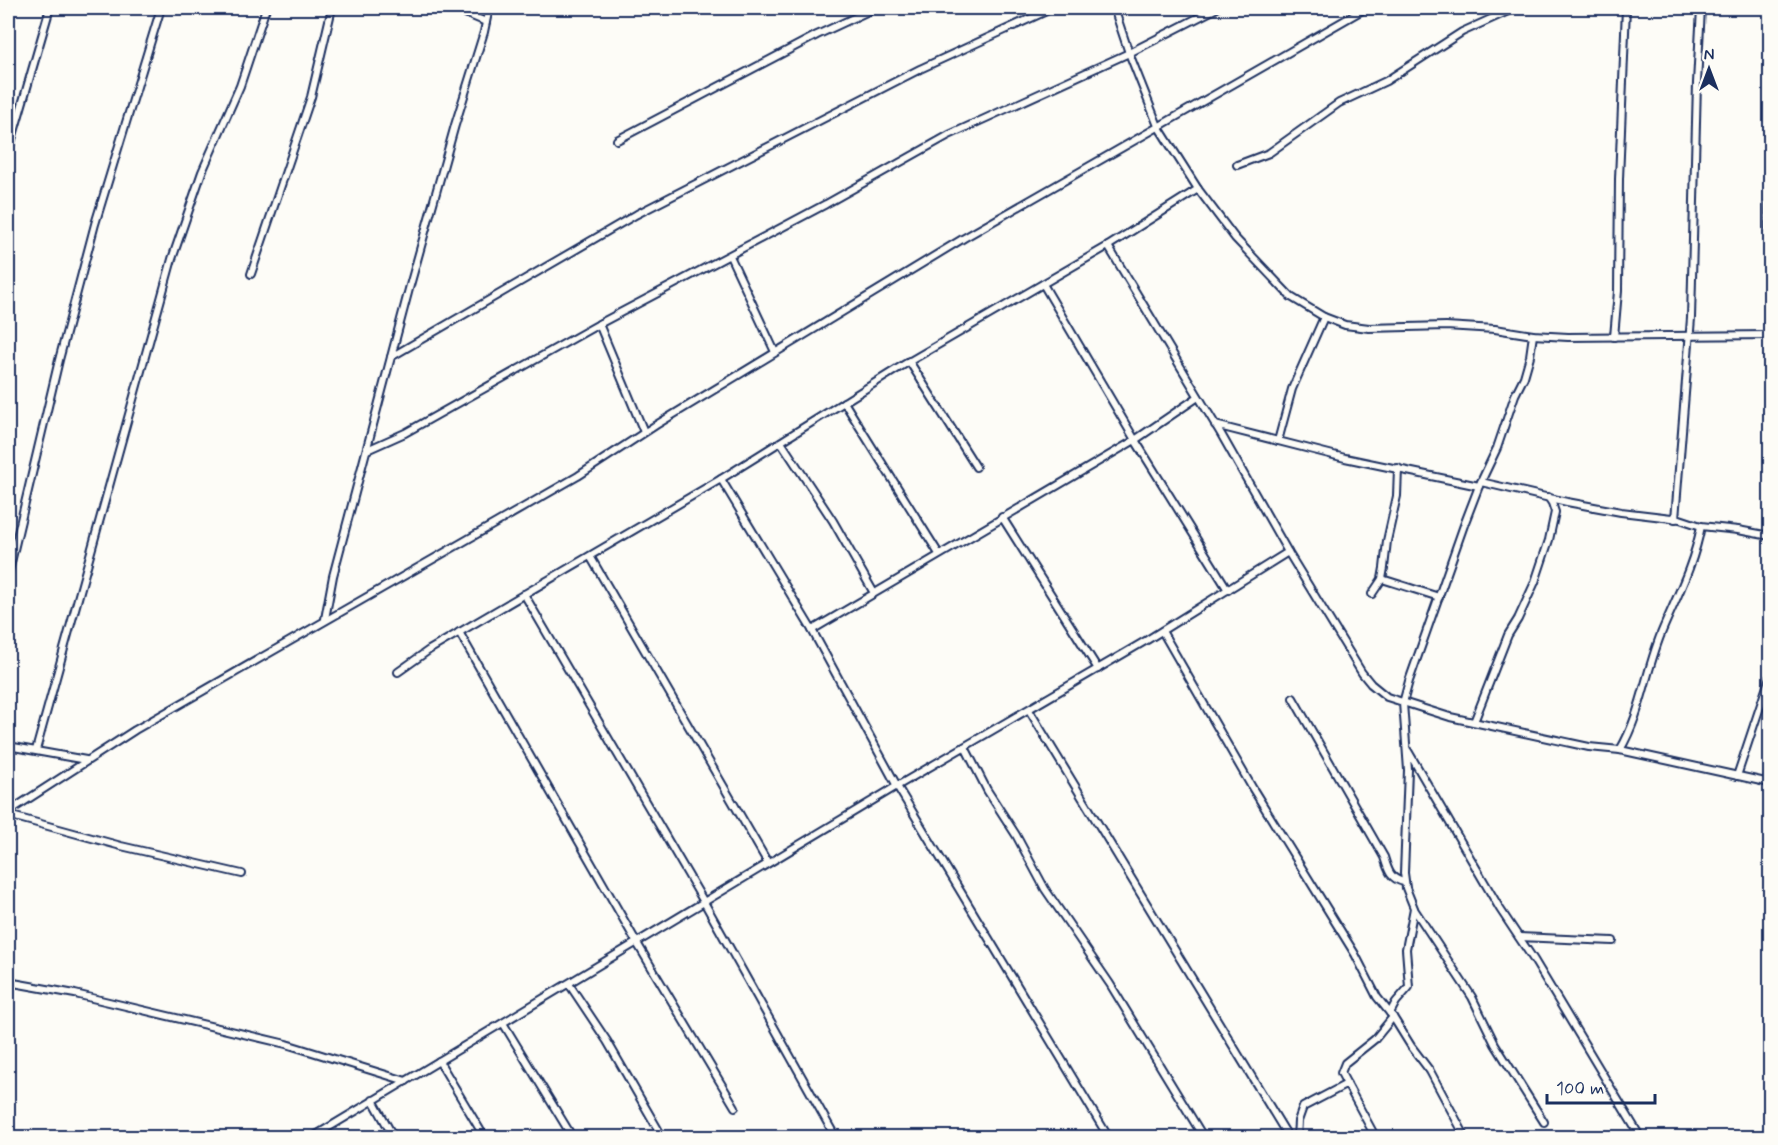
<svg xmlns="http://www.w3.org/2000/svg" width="1778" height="1145" viewBox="0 0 1778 1145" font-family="Mynerve,sans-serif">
<rect width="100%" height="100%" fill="#fdfcf7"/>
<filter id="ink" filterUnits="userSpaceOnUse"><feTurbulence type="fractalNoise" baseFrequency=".0167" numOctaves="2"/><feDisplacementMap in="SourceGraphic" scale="12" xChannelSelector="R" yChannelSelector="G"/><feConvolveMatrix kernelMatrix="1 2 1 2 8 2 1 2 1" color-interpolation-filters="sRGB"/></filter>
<g filter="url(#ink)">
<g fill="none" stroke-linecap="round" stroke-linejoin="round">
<defs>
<g id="minor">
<path d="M 453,8 L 486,22"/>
<path d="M 1114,8 L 1129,53 L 1158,126 L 1198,189 L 1235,238 L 1291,297 L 1324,317 L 1345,325 L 1369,328 L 1446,326 L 1495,329 L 1533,335 L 1568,337 L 1770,335"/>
<path d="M 1770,139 L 1769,231 L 1770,244"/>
<path d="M 617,140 L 817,35 L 875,8"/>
<path d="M 8,153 L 50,8"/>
<path d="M 1237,165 L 1269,153 L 1339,103 L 1386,81 L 1462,32 L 1515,8"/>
<path d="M 730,256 L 775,352"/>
<path d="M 251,274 L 311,97 L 332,8"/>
<path d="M 1043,284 L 1135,440 L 1228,590"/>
<path d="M 601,323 L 599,324 L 644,432"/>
<path d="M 1770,335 L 1770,310"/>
<path d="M 1614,337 L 1618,291 L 1619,179 L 1626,8"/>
<path d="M 391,357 L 637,214 L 920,69 L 1053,8"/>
<path d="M 909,361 L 976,467"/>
<path d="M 844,402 L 939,554"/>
<path d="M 1215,425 L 1345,458 L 1479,486"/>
<path d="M 1278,441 L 1292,389 L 1324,317"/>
<path d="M 781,442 L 833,521 L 874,593"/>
<path d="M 367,450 L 405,433 L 599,324 L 826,204 L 949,135 L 1129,53 L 1217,8"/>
<path d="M 721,479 L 905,364 L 1108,246"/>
<path d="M 1481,482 L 1567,502 L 1621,512 L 1680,519 L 1701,526 L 1738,530 L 1770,536"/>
<path d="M 1002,517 L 1098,669"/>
<path d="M 1675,519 L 1691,318 L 1697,83 L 1701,8"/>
<path d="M 1288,552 L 1362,673 L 1371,684 L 1387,697 L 1450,717 L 1589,747 L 1620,750 L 1770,783"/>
<path d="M 590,556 L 768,863"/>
<path d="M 8,575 L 59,360 L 95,224 L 161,8"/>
<path d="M 1382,579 L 1439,597"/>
<path d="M 524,594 L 704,902 L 836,1138"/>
<path d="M 1372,594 L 1382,579 L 1384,568 L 1387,541 L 1397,496 L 1398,468"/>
<path d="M 325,619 L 333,576 L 409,289 L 455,125 L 484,32 L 489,8"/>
<path d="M 1162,631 L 1253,789 L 1355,954 L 1377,997 L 1393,1017 L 1411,1046 L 1430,1071 L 1466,1138"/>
<path d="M 459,632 L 637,943 L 735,1107"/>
<path d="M 398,672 L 429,650 L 721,479 L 812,630"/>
<path d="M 1293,698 L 1384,857 C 1388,870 1390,879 1404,882"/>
<path d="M 1029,710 L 1289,1138"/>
<path d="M 1474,722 L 1508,635 L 1518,619 L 1535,582 L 1549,540 L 1555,512 L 1552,503 L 1548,497"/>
<path d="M 8,746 L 86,760"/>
<path d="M 965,747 L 987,790 L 1016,835 L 1045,889 L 1110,984 L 1204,1138"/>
<path d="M 36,750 L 172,259 L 202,172 L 240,86 L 266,8"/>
<path d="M 1620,750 C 1642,713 1646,668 1663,629 C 1678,594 1694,564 1701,526"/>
<path d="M 1408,751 L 1500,909 L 1534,960 L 1641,1138"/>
<path d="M 1737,776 L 1770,677"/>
<path d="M 8,812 L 135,730 L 578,476 L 656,425 L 964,238 L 1366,8"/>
<path d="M 8,815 L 121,846 L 242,874"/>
<path d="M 1414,909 L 1472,997 L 1495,1044 L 1544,1122"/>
<path d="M 1519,937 L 1613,941"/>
<path d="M 8,982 L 75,994 L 286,1044 L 406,1081"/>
<path d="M 569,984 L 607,1041 L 663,1138"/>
<path d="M 1390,1013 L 1396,1002 L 1409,987 L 1406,949 L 1414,908 L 1406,888 L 1404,873 L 1408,770 L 1403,703 L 1409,681 L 1464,525 L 1479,486 L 1497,448 L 1515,395 L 1524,377 L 1530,356 L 1533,335"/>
<path d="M 503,1023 L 573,1138"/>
<path d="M 439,1061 L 485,1138"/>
<path d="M 373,1100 L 394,1138"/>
<path d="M 311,1138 L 897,786 L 1147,640 L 1288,552 L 1221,434 L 1108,246 L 1198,189"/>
<path d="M 1109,1138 L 897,786 L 812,630 L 1135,440 L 1198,397"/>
<path d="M 1297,1138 L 1298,1121 L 1303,1107 L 1347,1084"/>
<path d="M 1376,1138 L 1341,1073 L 1345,1063 L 1375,1039 L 1393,1017"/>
</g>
</defs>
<!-- minor casing -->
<use href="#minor" stroke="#1b2f5e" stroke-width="10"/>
<!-- minor -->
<use href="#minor" stroke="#fdfcf7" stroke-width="6"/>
</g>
</g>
<!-- margin -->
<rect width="1778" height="1145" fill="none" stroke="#fdfcf7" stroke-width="30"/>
<rect x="15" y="15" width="1748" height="1115" fill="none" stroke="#1b2f5e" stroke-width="2" filter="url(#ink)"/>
<!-- north arrow -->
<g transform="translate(1709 69)" stroke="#fdfcf7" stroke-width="4.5" paint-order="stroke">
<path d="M0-4.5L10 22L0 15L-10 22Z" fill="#1b2f5e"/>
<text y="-9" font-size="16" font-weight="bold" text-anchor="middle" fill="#1b2f5e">N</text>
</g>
<!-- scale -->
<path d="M1547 1094v9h108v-9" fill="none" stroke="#1b2f5e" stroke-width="3"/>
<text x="1556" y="1094" font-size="18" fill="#1b2f5e" stroke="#fdfcf7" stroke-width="4.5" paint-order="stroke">100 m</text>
</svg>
